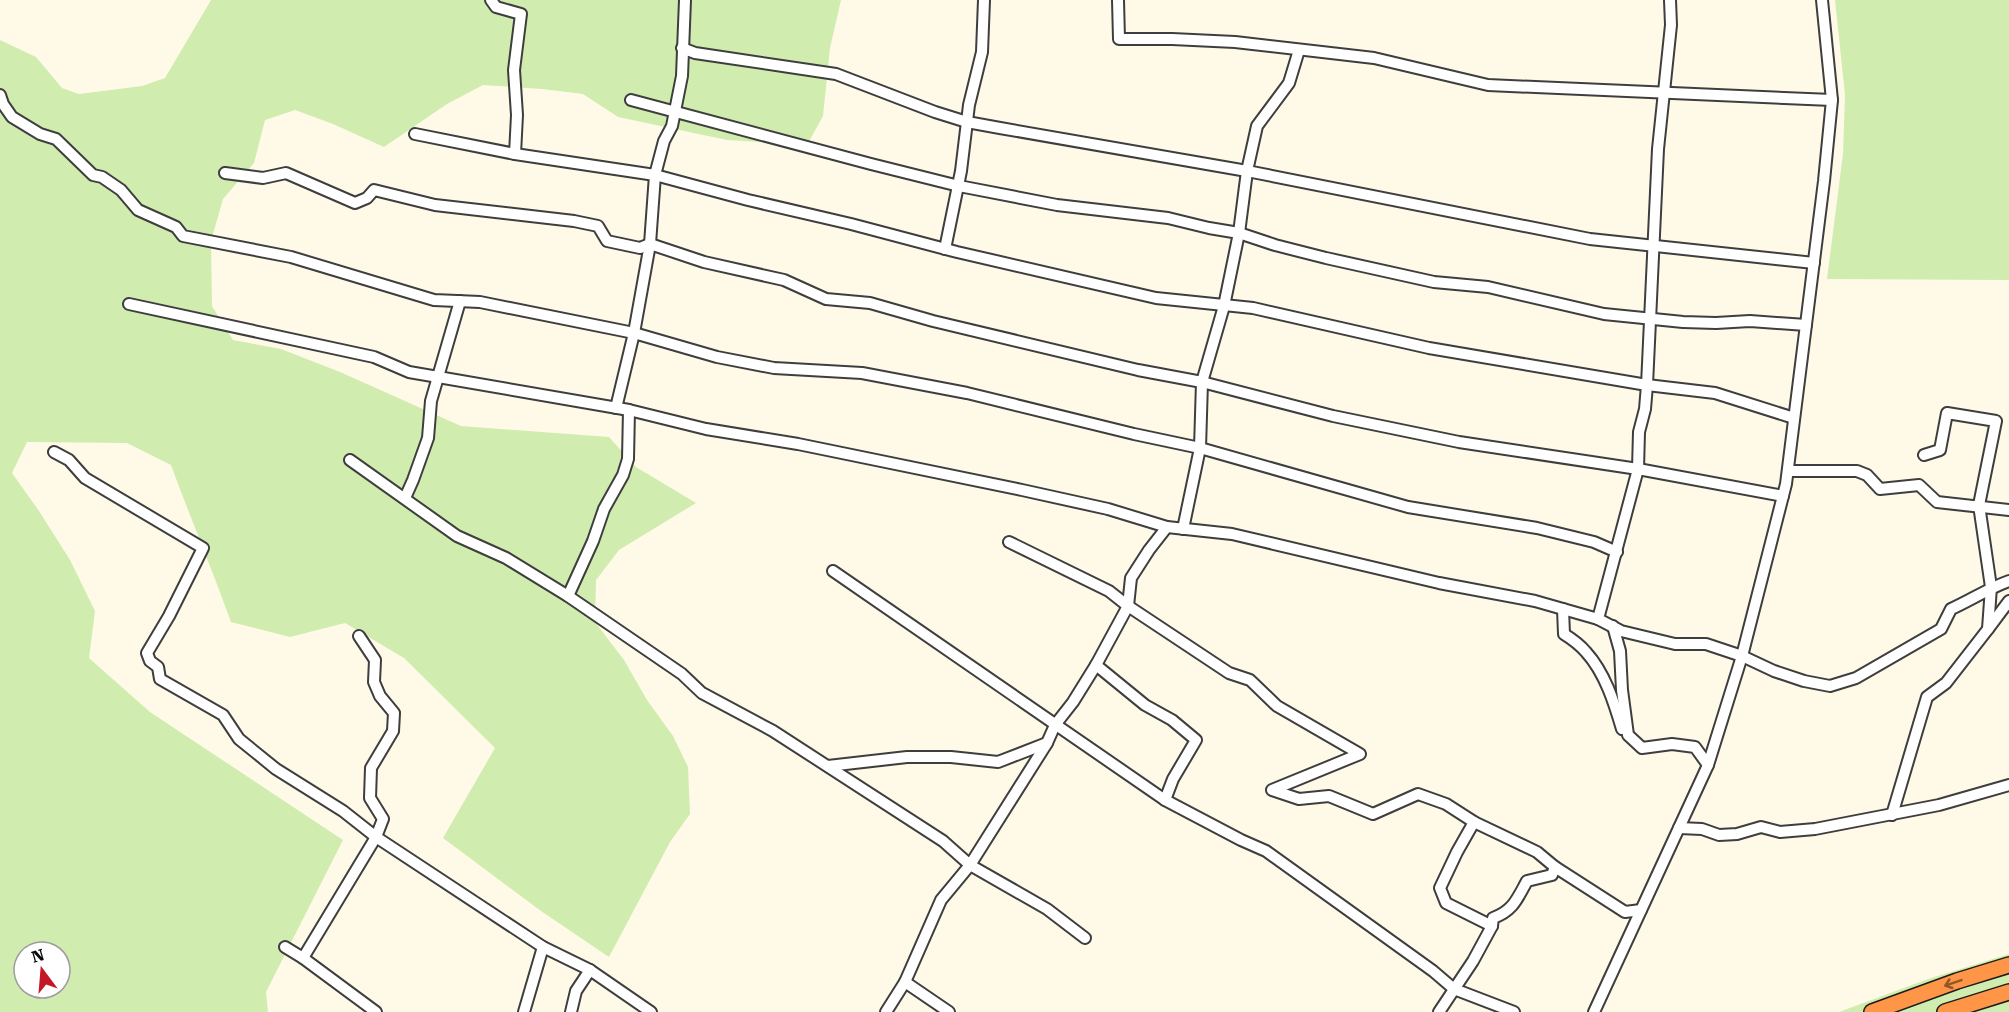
<svg xmlns="http://www.w3.org/2000/svg" width="2009" height="1012" viewBox="0 0 2009 1012" font-family="'Roboto Serif',serif">
<rect width="100%" height="100%" fill="#fffae8"/>
<!-- green -->
<g fill="#d1ecaf" fill-rule="evenodd">
<path d="M 211,0 L 841,0 L 830,48 L 823,116 L 807,145 L 727,140 L 618,117 L 583,94 L 542,89 L 483,85 L 447,104 L 384,147 L 333,124 L 295,110 L 265,120 L 254,163 L 223,199 L 211,241 L 212,306 L 233,340 L 281,349 L 340,372 L 461,426 L 609,437 L 636,467 L 696,503 L 619,550 L 596,580 L 595,622 L 624,660 L 647,700 L 673,736 L 688,767 L 690,814 L 670,842 L 609,957 L 541,911 L 443,838 L 495,748 L 404,658 L 345,623 L 290,637 L 231,622 C 212,569 190,517 171,465 L 127,443 L 27,442 L 12,473 L 39,511 L 70,560 L 95,611 L 89,658 L 150,712 L 343,840 L 266,992 L 268,1012 L 0,1012 L 0,40 L 36,57 L 62,88 L 79,94 L 142,86 L 165,78 ZM 24,952 L 60,952 L 60,988 L 24,988 Z"/>
<path d="M 1835,0 L 2009,0 L 2009,280 L 1827,279 L 1843,154 L 1845,95 Z"/>
<path d="M 2009,954 L 2009,1012 L 1839,1012 L 1928,979 Z"/>
</g>
<g fill="none" stroke-linecap="round" stroke-linejoin="round">
<defs>
<g id="minor">
<path d="M 491,0 L 496,7 L 521,14 L 514,70 L 517,115 L 515,154"/>
<path d="M 1118,0 L 1119,39 L 1172,39 L 1235,42 L 1374,58 L 1488,85 L 1832,100"/>
<path d="M 1670,0 L 1671,25 L 1658,149 L 1647,385 L 1645,409 L 1639,432 L 1638,469 L 1598,619 L 1621,631 L 1675,644 L 1706,644 L 1742,656 L 1774,671 L 1804,681 L 1830,686 L 1856,678 L 1941,629 L 1951,609 C 1971,600 1989,588 2009,581"/>
<path d="M 682,48 L 695,53 L 836,74 L 935,112 L 967,122 L 1000,128 L 1247,171 L 1590,239 L 1814,263"/>
<path d="M 0,95 L 3,104 L 12,117 L 40,134 L 56,139 L 93,175 L 102,177 L 121,190 L 138,210 L 176,227 L 183,236 L 291,257 L 434,300 L 480,302 L 634,333 L 717,357 L 774,368 L 862,373 L 967,393 L 1134,434 L 1200,448 L 1408,507 L 1537,528 L 1594,542 L 1617,552"/>
<path d="M 631,100 L 871,164 L 959,186 L 1057,205 L 1168,218 L 1209,228 L 1239,233 L 1275,245 L 1326,258 L 1434,282 L 1488,287 L 1604,314 L 1683,322 L 1716,323 L 1750,321 L 1806,325"/>
<path d="M 415,134 L 515,154 L 655,175 L 748,200 L 851,224 L 957,252 L 1156,298 L 1253,308 L 1429,348 L 1647,385 L 1715,393 L 1794,418"/>
<path d="M 225,173 L 263,178 L 286,173 L 355,203 L 367,198 L 374,190 L 435,205 L 574,221 L 598,226 L 607,241 L 640,248 L 650,244 L 704,262 L 784,280 L 826,299 L 870,303 L 933,321 L 1138,370 L 1202,382 L 1333,416 L 1459,442 L 1638,469 L 1783,496"/>
<path d="M 945,249 L 961,171 L 969,105 L 982,52 L 984,0"/>
<path d="M 129,304 L 374,357 L 409,372 L 629,410 L 706,429 L 798,444 L 1022,490 L 1108,509 L 1167,527 L 1232,534 L 1439,583 L 1535,601 L 1598,619"/>
<path d="M 616,408 L 634,333 L 650,244 L 655,175 L 664,141 L 672,126 L 682,76 L 685,0"/>
<path d="M 54,452 L 69,460 L 85,478 L 203,548 L 169,616 L 147,653 L 150,661 L 158,667 L 160,679 L 223,715 L 239,739 L 276,769 L 343,811 L 376,837 L 543,947 L 590,970 L 651,1012"/>
<path d="M 350,460 L 457,536 L 506,558 L 568,596 L 682,674 L 702,693 L 773,731 L 943,841 L 970,865 L 1047,909 L 1085,938"/>
<path d="M 1788,471 L 1857,471 L 1867,475 L 1880,489 L 1919,485 L 1937,502 L 2009,510"/>
<path d="M 405,498 L 413,480 L 428,438 L 431,401 L 460,301"/>
<path d="M 1183,529 L 1200,448 L 1202,382 L 1224,306 L 1239,233 L 1247,171 L 1257,126 L 1289,83 L 1299,50"/>
<path d="M 1009,542 L 1109,591 L 1128,606 L 1229,673 L 1250,680 L 1277,706 L 1360,754 L 1272,790 L 1299,799 L 1329,796 L 1373,814 L 1418,794 L 1446,804 L 1474,822 L 1457,852 L 1440,888 L 1446,903 L 1492,926 L 1493,918 C 1513,911 1517,899 1527,881 L 1552,875 L 1555,867 L 1625,912 L 1641,910"/>
<path d="M 833,571 L 1165,800"/>
<path d="M 568,596 L 593,541 L 604,509 L 623,475 L 628,459 L 629,410"/>
<path d="M 1563,609 L 1564,634 C 1572,639 1580,645 1586,652 C 1605,673 1614,702 1622,729"/>
<path d="M 1613,626 L 1620,651 L 1622,690 L 1628,735 L 1642,748 L 1672,744 L 1695,747 L 1708,765"/>
<path d="M 1988,629 L 2009,601"/>
<path d="M 359,636 L 375,660 L 374,682 L 380,696 L 394,713 L 393,731 L 371,768 L 370,798 L 383,819 L 376,837 L 303,958 L 376,1012"/>
<path d="M 1096,665 L 1145,705 L 1172,720 L 1196,740 L 1173,779 L 1165,800 L 1241,840 L 1266,851 L 1433,971 L 1454,989 L 1514,1012"/>
<path d="M 828,766 L 907,757 L 951,757 L 998,762 L 1047,743"/>
<path d="M 1892,815 L 1927,697 L 1946,683 L 1988,629 L 1991,587 L 1979,505 L 1996,421 L 1947,413 L 1940,450 L 1924,455"/>
<path d="M 1474,822 L 1537,852 L 1555,867"/>
<path d="M 1679,828 L 1702,829 L 1719,835 L 1737,834 L 1761,827 L 1780,832 L 1815,829 L 1939,805 L 2009,785"/>
<path d="M 285,947 L 303,958"/>
<path d="M 905,982 L 949,1012"/>
<path d="M 524,1012 L 543,947"/>
<path d="M 571,1012 L 576,991 L 590,970"/>
<path d="M 886,1012 L 905,982 L 941,900 L 970,865 L 1047,743 L 1055,725 L 1073,702 L 1096,665 L 1128,606 L 1131,578 L 1149,550 L 1167,527"/>
<path d="M 1439,1012 L 1473,961 L 1492,926"/>
<path d="M 1594,1012 L 1708,765 L 1742,656 L 1786,484 L 1824,181 L 1832,100 L 1822,0"/>
</g>
<g id="highway">
<path d="M 1872,1012 L 1957,981 L 2009,965"/>
<path d="M 1945,1012 L 2009,992"/>
</g>
</defs>
<!-- minor casing -->
<use href="#minor" stroke="#3e3e3e" stroke-width="14"/>
<!-- highway casing -->
<use href="#highway" stroke="#1c1c1c" stroke-width="18"/>
<!-- minor -->
<use href="#minor" stroke="#fff" stroke-width="10"/>
<!-- highway -->
<use href="#highway" stroke="#ff9546" stroke-width="15"/>
</g>
<!-- one-way arrows -->
<defs><path id="oneway-shaft" d="M-6 0H5M1.5-3L5.5 0L1.5 3" fill="none" stroke-width="1.6" stroke-linecap="round" stroke-linejoin="round" transform="scale(1.5)"/></defs>
<use stroke="#91572b" href="#oneway-shaft" transform="translate(1953 983) rotate(161)"/>
<!-- north arrow -->
<g transform="translate(42 970) rotate(344)"><circle r="28" fill="#ffffff" stroke="#9d9d9d" stroke-width="1.5"/>
<path d="M0-4.5L10 22L0 15L-10 22Z" fill="#c51826"/>
<text y="-9" font-size="16" font-weight="bold" text-anchor="middle" fill="#0b0b0b">N</text>
</g>
</svg>
